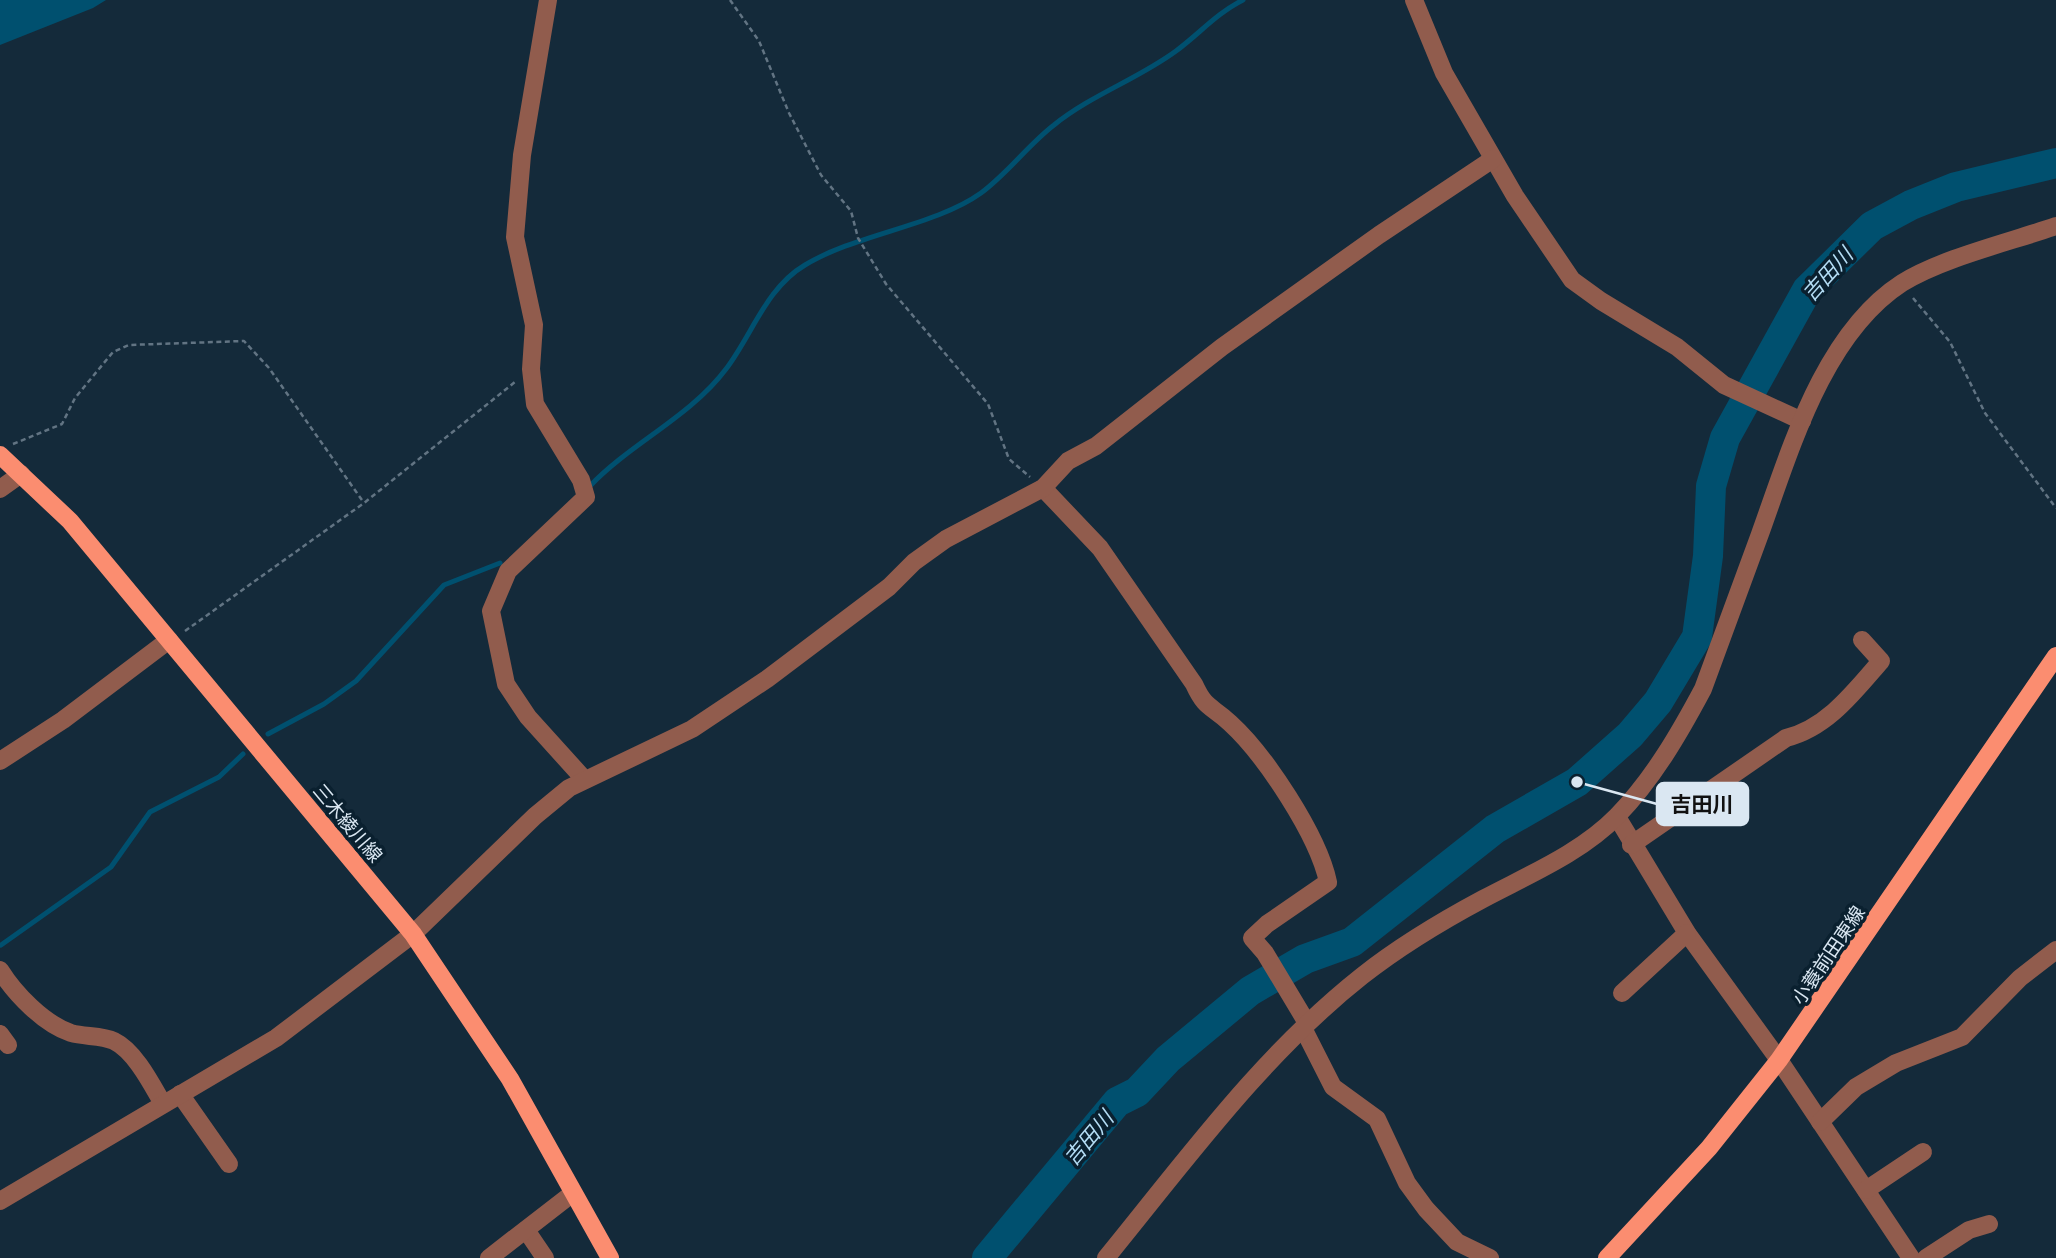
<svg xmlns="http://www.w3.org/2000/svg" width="2056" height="1258" viewBox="0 0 2056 1258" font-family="Ubuntu,'Noto Sans JP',sans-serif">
<rect width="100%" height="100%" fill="#142a3a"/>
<!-- water -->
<path fill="#00506f" d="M 0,0 L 106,0 L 93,8 L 0,45 Z"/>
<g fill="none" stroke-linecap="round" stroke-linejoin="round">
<!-- stream -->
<g stroke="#00506f" stroke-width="5">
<path d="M 590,486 C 631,443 690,417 726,369 C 752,335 766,288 805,265 C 856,234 935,226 981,193 C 1008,173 1028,145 1054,125 C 1091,95 1138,79 1176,51 C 1199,34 1217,13 1243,0"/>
<path d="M 268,734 L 324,704 L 356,681 L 444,585 L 500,563"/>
<path d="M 1,945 L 111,867 L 150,812 L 219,777 L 243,754"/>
</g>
<!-- river -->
<path stroke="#00506f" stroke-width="30" d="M 987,1258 L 1117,1102 L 1137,1092 L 1168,1059 L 1250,991 L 1305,959 L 1352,942 L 1495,829 L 1577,782 L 1630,735 L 1658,702 L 1697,637 L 1708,556 L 1711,486 L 1725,438 L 1807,290 L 1872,226 L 1911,205 L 1956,187 L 2056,163"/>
<!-- path -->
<g stroke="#627483" stroke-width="2.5" stroke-dasharray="5 3.5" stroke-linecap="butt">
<path d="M 730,0 L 759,41 L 789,113 L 821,175 L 851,211 L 858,238 L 886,284 L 988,404 L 1009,459 L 1030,477"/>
<path d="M 1913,298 L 1950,342 L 1985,413 L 2056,508"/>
<path d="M 13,444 L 62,424 L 75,398 L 113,352 L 129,345 L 244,341 L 269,368 L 364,503"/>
<path d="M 185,631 L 364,503 L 515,382"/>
</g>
<!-- minor -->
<g stroke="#915c4d" stroke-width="18">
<path d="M 548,0 L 522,155 L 515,237 L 534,325 L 531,369 L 535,404 L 581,480 L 586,497 L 508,571 L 491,611 L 506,684 L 528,717 L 584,779"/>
<path d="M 1414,0 L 1444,73 L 1515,196 L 1572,280 L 1601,301 L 1677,347 L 1724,385 L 1802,421"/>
<path d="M 1043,488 L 1100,548 L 1194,684 C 1206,710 1211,705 1230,723 C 1265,755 1318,835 1328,882 L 1267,924 L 1252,938 L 1265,953 L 1307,1023"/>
<path d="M 0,761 L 63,720 L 169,640"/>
<path d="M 1617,817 L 1687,933 L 1779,1060 L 1911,1258"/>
<path d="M 1631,845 L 1786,738 C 1827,728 1854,692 1881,661 L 1862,640"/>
<path d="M 0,970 C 15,994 44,1024 71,1033 C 84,1037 102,1035 114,1041 C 135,1051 152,1085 163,1104"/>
<path d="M 1622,993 L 1687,933"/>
<path d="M 1303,1028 L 1333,1087 L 1377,1119 L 1407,1183 L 1426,1209 L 1457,1242 L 1490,1258"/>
<path d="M 0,1034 L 8,1045"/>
<path d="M 180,1094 L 229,1164"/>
<path d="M 1820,1122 L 1856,1087 L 1896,1063 L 1962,1037 L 2020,978 L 2056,950"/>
<path d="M 1866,1190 L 1923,1152"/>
<path d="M 0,1201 L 276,1038 L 413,934 L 535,816 L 569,788 L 692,729 L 767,679 L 889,587 L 914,562 L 946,539 L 1043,488 L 1068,461 L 1096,446 L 1222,347 L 1379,235 L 1493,159"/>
<path d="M 526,1230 L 545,1258"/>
<path d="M 489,1258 L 573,1193"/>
<path d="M 1106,1258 C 1186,1160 1262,1055 1362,976 C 1400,946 1440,922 1483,899 C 1528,875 1581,853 1617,816 C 1653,779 1679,734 1703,689 C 1722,637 1741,586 1760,534 C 1790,451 1823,334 1902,283 C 1942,258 2010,242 2056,226"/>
<path d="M 1926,1258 L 1969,1230 L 1989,1224"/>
</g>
<!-- tertiary -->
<path stroke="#915c4d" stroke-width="18" d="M 0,489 L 21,474"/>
<!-- primary -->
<g stroke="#fb8d70" stroke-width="18">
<path d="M 0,455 L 70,521 L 413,934 L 510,1079 L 610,1258"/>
<path d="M 1607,1258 L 1709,1148 L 1779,1060 L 2056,656"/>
</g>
</g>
<g text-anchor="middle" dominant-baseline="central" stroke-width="7" stroke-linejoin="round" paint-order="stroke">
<!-- street labels -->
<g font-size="19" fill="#dae7f2" stroke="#0a202f">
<text transform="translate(348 823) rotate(50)">三木綾川線</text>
<text transform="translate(1828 955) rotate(-56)">小蓑前田東線</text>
</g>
<!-- water labels -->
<g font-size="21" font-style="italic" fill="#b3dcf4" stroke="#0a202f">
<text transform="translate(1827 274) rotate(-48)">吉田川</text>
<text transform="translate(1088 1138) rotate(-50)">吉田川</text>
</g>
</g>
<!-- callouts -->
<path fill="none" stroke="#dae7f2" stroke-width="2.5" d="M1577 782L1657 804"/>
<circle fill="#dae7f2" stroke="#0a202f" stroke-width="2.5" cx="1577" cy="782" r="7"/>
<rect fill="#dae7f2" stroke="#dae7f2" stroke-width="2.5" x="1657" y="783" width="91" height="42" rx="7"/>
<g font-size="21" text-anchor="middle" font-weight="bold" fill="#111">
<text x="1702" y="812">吉田川</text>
</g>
</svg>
